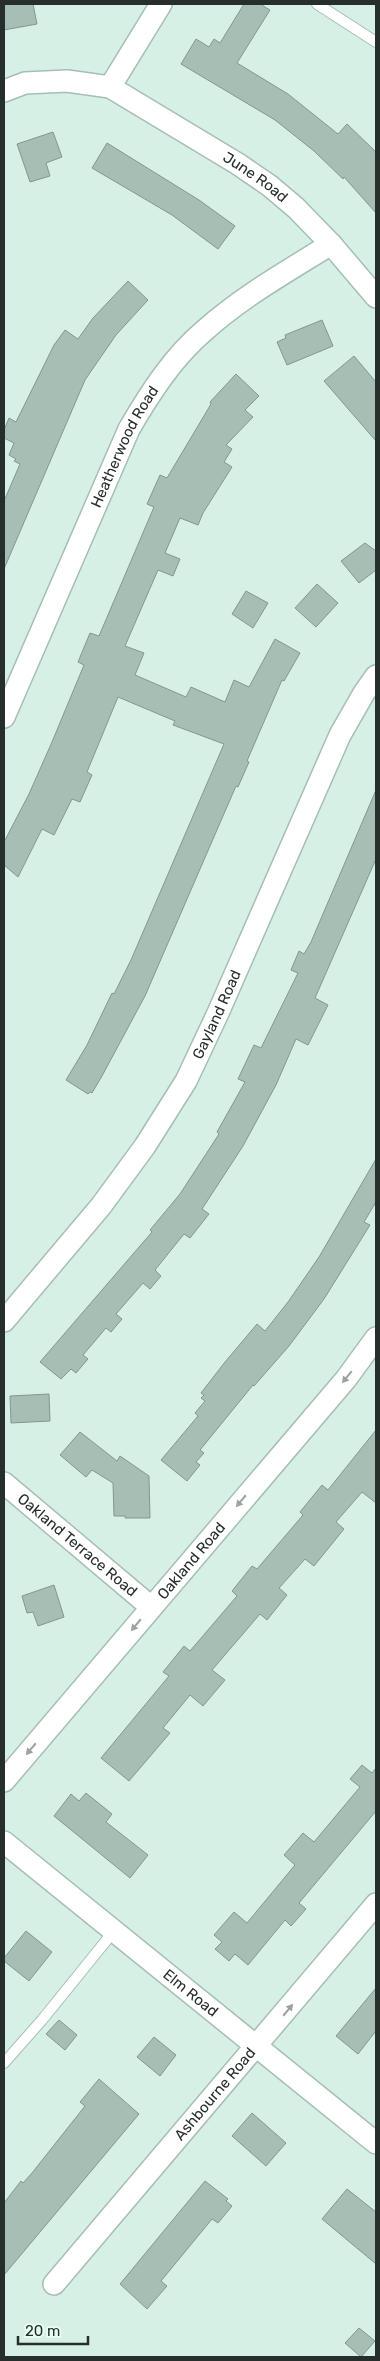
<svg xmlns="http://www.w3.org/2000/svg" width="380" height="2361" viewBox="0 0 380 2361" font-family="Rubik,sans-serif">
<rect width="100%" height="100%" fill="#d7f0e6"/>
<!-- building -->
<g fill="#a7beb5" stroke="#82988f">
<path d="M 4,4 L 33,4 L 37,24 L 4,30 Z"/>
<path d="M 244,4 L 260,4 L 270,10 L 237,63 L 288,94 L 338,134 L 347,124 L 376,152 L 376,213 L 344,177 L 343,179 L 314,151 L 275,120 L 181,64 L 196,39 L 209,47 L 214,39 L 220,43 Z"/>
<path d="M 53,132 L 62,157 L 46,163 L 50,176 L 30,182 L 17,144 Z"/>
<path d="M 107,143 L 199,200 L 235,226 L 218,249 L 172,215 L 92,168 Z"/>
<path d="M 128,281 L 148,300 L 116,335 L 85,380 L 4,569 L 4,501 L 20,464 L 14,461 L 16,459 L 9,455 L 14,443 L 4,438 L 4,430 L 9,418 L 16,422 L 54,345 L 65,330 L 78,339 L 93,318 Z"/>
<path d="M 322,320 L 333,346 L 287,365 L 277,342 L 286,338 L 285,335 Z"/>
<path d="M 354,356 L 376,382 L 376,441 L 324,381 Z"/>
<path d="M 236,374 L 259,396 L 245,410 L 253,417 L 226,445 L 232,449 L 224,462 L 232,467 L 203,513 L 198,525 L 180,518 L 165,553 L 180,559 L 173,576 L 158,570 L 125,646 L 144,653 L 135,675 L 186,697 L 191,687 L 225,702 L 234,680 L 249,687 L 275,639 L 300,653 L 284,681 L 282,680 L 247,761 L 249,762 L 238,787 L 236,786 L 145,996 L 102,1076 L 92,1093 L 90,1092 L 88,1094 L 66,1080 L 87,1045 L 112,993 L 114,994 L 131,960 L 224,744 L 173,725 L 175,721 L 118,697 L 87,772 L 92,775 L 80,802 L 72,799 L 54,835 L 42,829 L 18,877 L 4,865 L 4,842 L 29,794 L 52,742 L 84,665 L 78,662 L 90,633 L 99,636 L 128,568 L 154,507 L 147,504 L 160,475 L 167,478 L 211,404 L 210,402 Z"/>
<path d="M 365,543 L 376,551 L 376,570 L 359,583 L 341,561 Z"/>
<path d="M 317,584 L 338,603 L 316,627 L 295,608 Z"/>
<path d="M 246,591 L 268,603 L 253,628 L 232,614 Z"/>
<path d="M 376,790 L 376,859 L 315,998 L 328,1005 L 308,1045 L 296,1039 L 276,1085 L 243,1146 L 202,1209 L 209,1214 L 190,1238 L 184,1234 L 155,1270 L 161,1276 L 150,1289 L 143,1283 L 116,1314 L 122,1319 L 111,1332 L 106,1328 L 83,1355 L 88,1359 L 76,1373 L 71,1369 L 61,1379 L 40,1362 L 152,1232 L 150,1230 L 180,1194 L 219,1134 L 217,1132 L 245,1082 L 238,1079 L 254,1045 L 261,1048 L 298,973 L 291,970 L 299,951 L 304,954 L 311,942 Z"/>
<path d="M 376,1159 L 376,1202 L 364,1222 L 370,1225 L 324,1299 L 289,1346 L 254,1386 L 253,1385 L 200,1450 L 204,1453 L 196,1462 L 200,1465 L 187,1481 L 161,1460 L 198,1416 L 195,1413 L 205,1401 L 201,1398 L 204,1395 L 201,1393 L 225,1362 L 257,1324 L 265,1331 L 288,1302 L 319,1257 Z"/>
<path d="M 49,1394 L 50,1421 L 11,1423 L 10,1396 Z"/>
<path d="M 376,1430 L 376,1503 L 362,1492 L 336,1522 L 344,1529 L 314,1566 L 305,1559 L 279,1588 L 287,1595 L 267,1620 L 260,1614 L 212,1670 L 225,1680 L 203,1706 L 190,1695 L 163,1728 L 170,1733 L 129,1781 L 101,1758 L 169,1676 L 163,1672 L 184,1646 L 190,1651 L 237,1596 L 232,1591 L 252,1566 L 257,1569 L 303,1515 L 300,1512 L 322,1485 L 328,1490 Z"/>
<path d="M 80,1432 L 117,1461 L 120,1456 L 149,1476 L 150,1518 L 125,1518 L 125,1516 L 114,1516 L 113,1483 L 92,1470 L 86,1477 L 60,1455 Z"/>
<path d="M 54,1585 L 64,1617 L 38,1626 L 33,1612 L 27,1613 L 22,1596 Z"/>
<path d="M 362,1765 L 372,1773 L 376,1768 L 376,1811 L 299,1903 L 306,1909 L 291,1926 L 285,1920 L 248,1965 L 235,1954 L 229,1961 L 215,1949 L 222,1942 L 214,1935 L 234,1912 L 247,1923 L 295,1865 L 284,1855 L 303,1833 L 314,1842 L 360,1787 L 350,1779 Z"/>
<path d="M 86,1793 L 112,1814 L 106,1822 L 148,1855 L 130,1878 L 54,1816 L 71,1794 L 79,1801 Z"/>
<path d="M 26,1931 L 52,1952 L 29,1981 L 4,1961 L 4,1958 Z"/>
<path d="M 376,1988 L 376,2031 L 358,2054 L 336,2036 Z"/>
<path d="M 59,2020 L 77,2035 L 65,2050 L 46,2034 Z"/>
<path d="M 154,2037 L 176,2055 L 160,2076 L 137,2057 Z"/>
<path d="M 99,2079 L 139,2114 L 4,2275 L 4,2203 L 21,2181 L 23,2183 L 32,2173 L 85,2106 L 80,2102 Z"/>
<path d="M 252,2113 L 286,2143 L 266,2166 L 232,2136 Z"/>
<path d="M 205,2181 L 228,2199 L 226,2201 L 232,2206 L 218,2223 L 212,2219 L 161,2281 L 167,2286 L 147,2309 L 120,2284 Z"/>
<path d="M 347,2189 L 376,2212 L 376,2264 L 322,2219 Z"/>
<path d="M 359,2328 L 375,2341 L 361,2357 L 345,2343 Z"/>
</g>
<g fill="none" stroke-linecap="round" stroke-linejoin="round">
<defs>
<g id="service">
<path d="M 317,4 L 376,42"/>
<path d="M 4,2063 L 42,2020 L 114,1931"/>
</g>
<g id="minor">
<path d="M 110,87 L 161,4"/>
<path id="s1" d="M 4,91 L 25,83 L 67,81 L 110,87 L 238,164 L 270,186 L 296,208 L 331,244 L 376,297"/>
<path id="s2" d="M 4,717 L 129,429 C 150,393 173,357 205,330 C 243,296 288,271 331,244"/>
<path id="s3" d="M 4,1321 L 101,1206 L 145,1146 L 186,1081 L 218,1013 L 340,735 L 364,693 L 376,676"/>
<path id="s4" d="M 4,1483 L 151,1607"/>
<path id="s5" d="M 4,1781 L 346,1379 L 376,1338"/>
<path id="s6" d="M 4,1842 L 376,2143"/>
<path id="s7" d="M 54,2284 L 376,1904"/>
</g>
</defs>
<!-- service casing -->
<use href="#service" stroke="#a6beb4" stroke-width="12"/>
<!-- minor casing -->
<use href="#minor" stroke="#a6beb4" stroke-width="24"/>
<!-- service -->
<use href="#service" stroke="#fff" stroke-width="10"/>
<!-- minor -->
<use href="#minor" stroke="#fff" stroke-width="21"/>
</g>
<!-- one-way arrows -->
<defs><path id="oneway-solid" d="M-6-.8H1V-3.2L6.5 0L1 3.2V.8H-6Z" transform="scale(1.25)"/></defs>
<g fill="#9da1a0">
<use href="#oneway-solid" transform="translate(347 1377) rotate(129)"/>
<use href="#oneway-solid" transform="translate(241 1501) rotate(130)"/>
<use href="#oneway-solid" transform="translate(136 1625) rotate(130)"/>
<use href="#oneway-solid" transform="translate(31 1749) rotate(130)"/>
<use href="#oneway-solid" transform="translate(288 2010) rotate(-50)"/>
</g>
<g text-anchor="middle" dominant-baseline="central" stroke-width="4" stroke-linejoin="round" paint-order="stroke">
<!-- street labels -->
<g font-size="15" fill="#262f2b" stroke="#e5fdf3">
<text stroke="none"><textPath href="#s1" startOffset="279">June Road</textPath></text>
<text stroke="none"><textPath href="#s2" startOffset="296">Heatherwood Road</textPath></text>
<text stroke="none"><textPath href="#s3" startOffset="375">Gayland Road</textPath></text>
<text stroke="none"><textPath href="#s4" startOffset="96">Oakland Terrace Road</textPath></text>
<text stroke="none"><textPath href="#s5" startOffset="289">Oakland Road</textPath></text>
<text stroke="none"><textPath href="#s6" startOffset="240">Elm Road</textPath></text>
<text stroke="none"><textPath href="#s7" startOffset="249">Ashbourne Road</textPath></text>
</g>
</g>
<!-- border -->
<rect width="380" height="2361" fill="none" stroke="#262f2b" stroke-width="10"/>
<!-- scale -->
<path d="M18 2336v8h70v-8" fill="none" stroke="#262f2b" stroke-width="2.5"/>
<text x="25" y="2336" font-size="15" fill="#262f2b" stroke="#e5fdf3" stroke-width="4" paint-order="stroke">20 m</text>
</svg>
